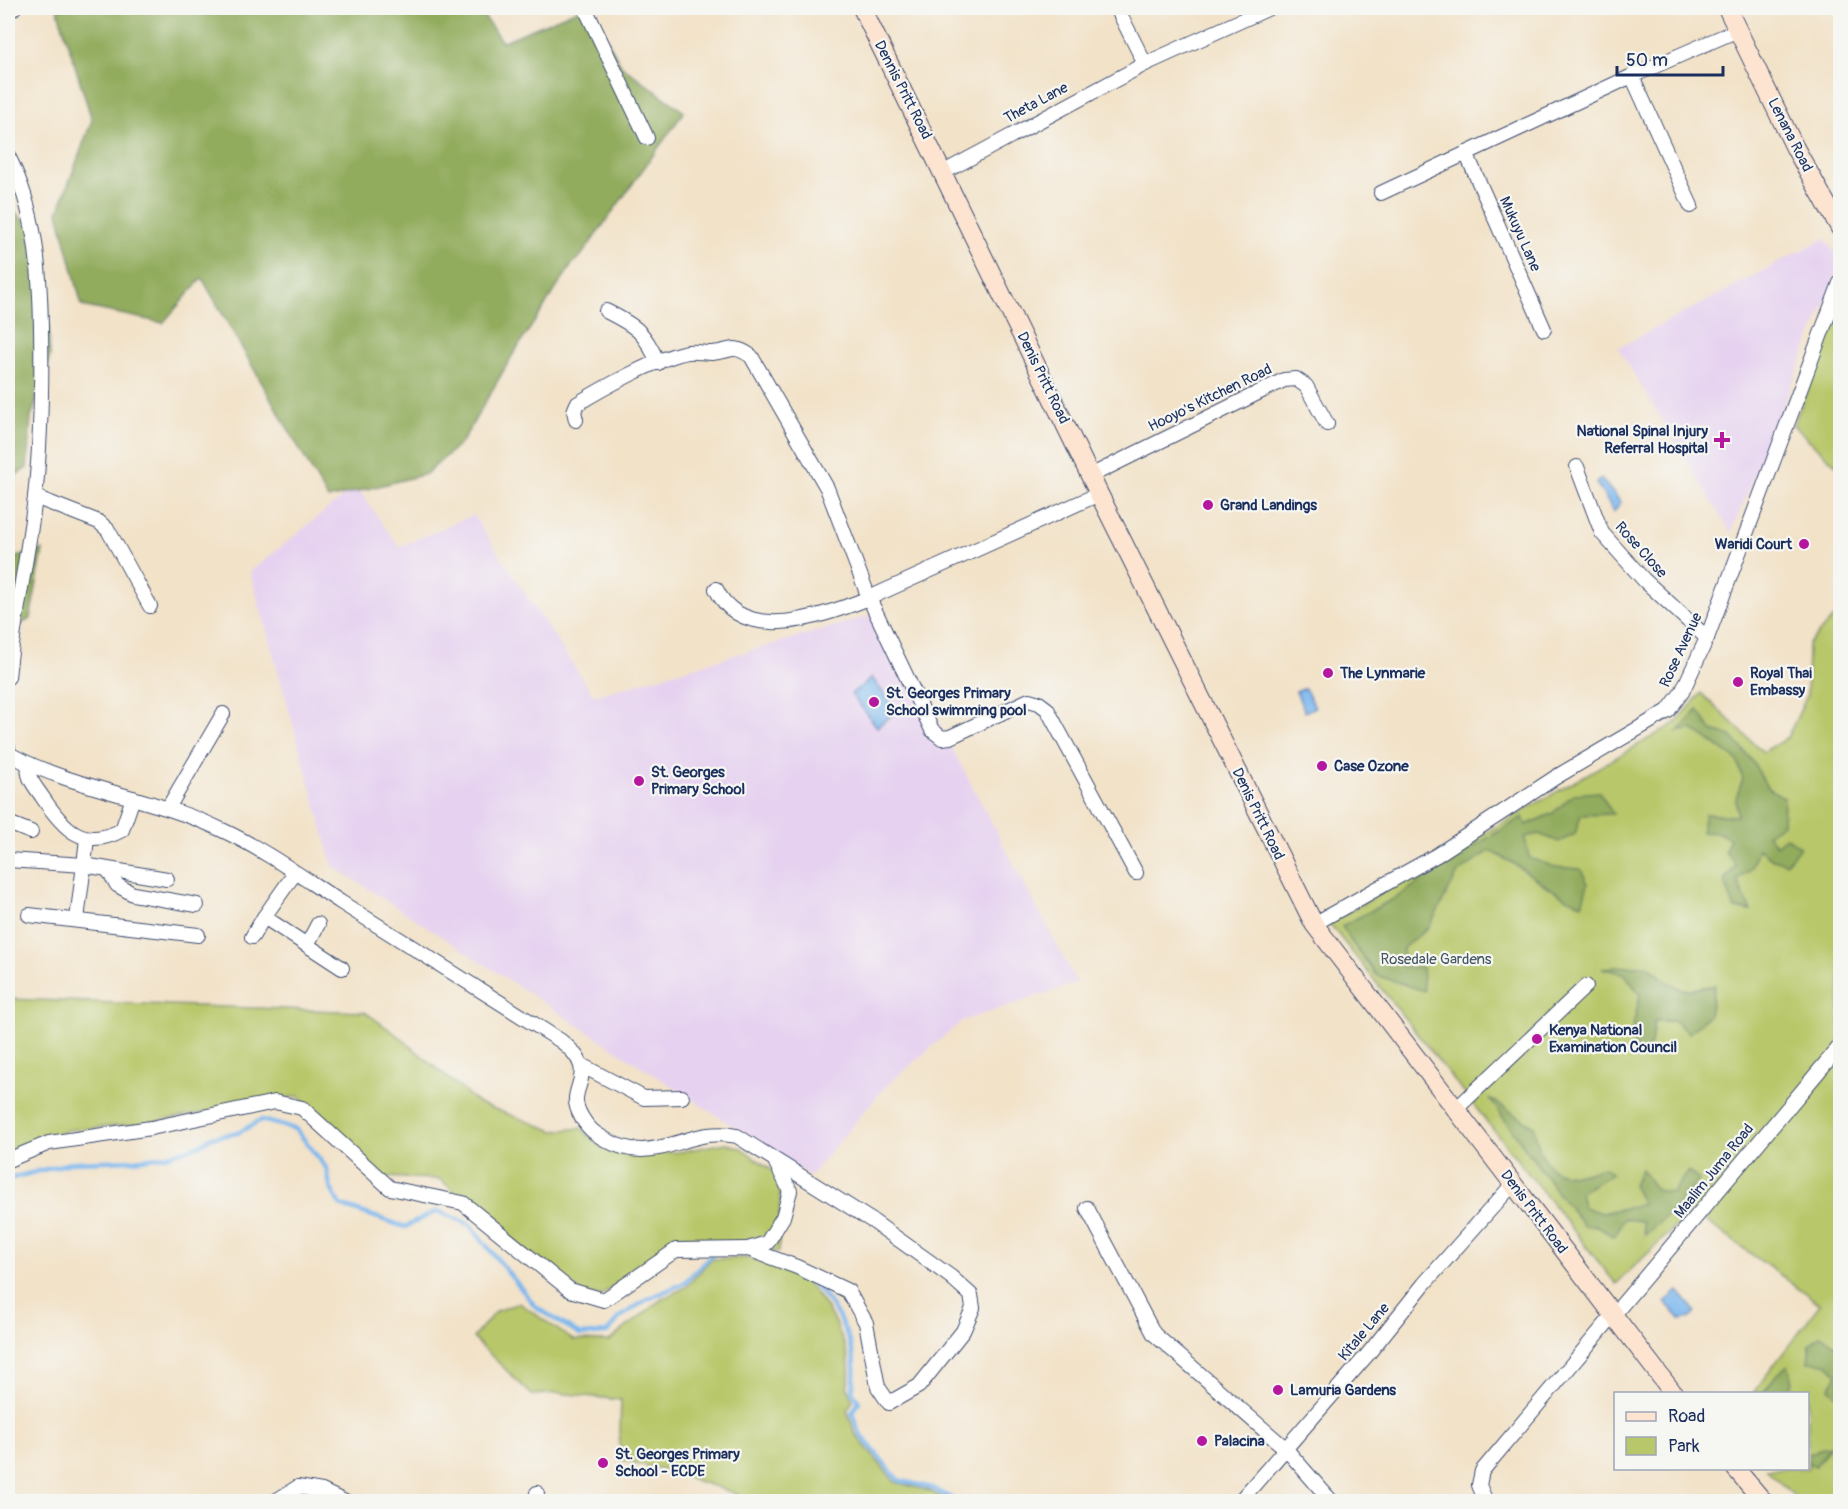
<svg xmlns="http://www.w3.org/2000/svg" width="1848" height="1509" viewBox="0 0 1848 1509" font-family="Pangolin,sans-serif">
<rect width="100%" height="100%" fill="#f6f6f2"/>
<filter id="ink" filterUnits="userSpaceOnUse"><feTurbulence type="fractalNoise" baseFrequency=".0167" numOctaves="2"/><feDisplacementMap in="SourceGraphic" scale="12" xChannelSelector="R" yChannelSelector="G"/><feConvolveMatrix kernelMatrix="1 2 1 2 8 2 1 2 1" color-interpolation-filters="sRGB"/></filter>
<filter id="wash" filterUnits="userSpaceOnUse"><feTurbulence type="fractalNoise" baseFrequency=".008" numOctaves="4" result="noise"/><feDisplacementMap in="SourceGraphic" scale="24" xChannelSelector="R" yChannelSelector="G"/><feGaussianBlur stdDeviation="1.35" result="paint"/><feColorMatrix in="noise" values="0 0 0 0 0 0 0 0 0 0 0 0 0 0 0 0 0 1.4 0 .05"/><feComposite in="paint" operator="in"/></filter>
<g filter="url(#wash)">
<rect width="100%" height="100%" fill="#f2e2c8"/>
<!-- built -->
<g fill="#e6d2f0">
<path d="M 1825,238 L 1840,260 L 1840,267 L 1731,533 L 1618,348 Z"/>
<path d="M 356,486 L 399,547 L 473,515 L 594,696 L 880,613 L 1077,983 L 962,1021 L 884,1088 L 810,1176 L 333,866 L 250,572 Z"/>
</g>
<!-- green -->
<g fill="#b8c769" stroke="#6a7b64" stroke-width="1.5">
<path d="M 1840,313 L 1840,469 L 1793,425 Z"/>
<path d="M 1840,611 L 1840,1501 L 1799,1501 L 1766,1469 L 1808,1468 L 1808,1394 L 1753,1393 L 1820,1304 L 1692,1211 L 1616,1284 L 1329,923 L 1676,723 L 1701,693 L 1763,752 L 1787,738 L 1807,696 L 1808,644 Z"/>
<path d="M 8,999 L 365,1012 L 401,1038 L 478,1103 L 554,1131 L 581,1128 L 600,1146 L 631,1153 L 679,1152 L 726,1143 L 741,1148 L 780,1176 L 779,1252 L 687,1237 L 667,1245 L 601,1296 L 584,1294 L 502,1236 L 440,1179 L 381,1177 L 298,1096 L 142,1124 L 68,1130 L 8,1154 Z"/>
<path d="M 747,1258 C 762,1262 784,1265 796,1274 C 823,1293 859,1354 847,1387 L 853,1401 L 847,1410 L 856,1435 L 895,1482 L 930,1491 L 948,1501 L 758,1501 L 674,1473 L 619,1459 L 621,1400 L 559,1393 L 532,1395 L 473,1338 L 496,1311 L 519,1303 L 573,1340 L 609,1341 L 662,1299 L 686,1287 L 711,1259 Z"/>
</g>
<!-- forest -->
<g fill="#92ac5d" stroke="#566e5e" stroke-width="1.5">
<path d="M 57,8 L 478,8 L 502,42 L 582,8 L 589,8 L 622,66 L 684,112 L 581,256 L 573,263 L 512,356 L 462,442 L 426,474 L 328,499 L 202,278 L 163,323 L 82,306 L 58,212 L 92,120 Z"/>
<path d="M 8,205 L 45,241 L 50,356 L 31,418 L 27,468 L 8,480 Z"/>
<path d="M 43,550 L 30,619 L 8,631 L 8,559 Z"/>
<path d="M 1698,710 L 1712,731 L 1731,736 L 1753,762 L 1767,787 L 1784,798 L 1783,824 L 1767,835 L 1776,845 L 1786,837 L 1800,847 L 1786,863 L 1773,859 L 1758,849 L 1751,869 L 1737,880 L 1751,911 L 1735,909 L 1724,880 L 1736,865 L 1725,852 L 1730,839 L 1719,833 L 1701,832 L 1705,814 L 1737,816 L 1736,798 L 1743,779 L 1737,760 L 1692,729 L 1677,732 Z"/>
<path d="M 1599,792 L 1613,814 L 1581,815 L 1575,834 L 1559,842 L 1539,834 L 1525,837 L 1529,858 L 1555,867 L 1581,869 L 1588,884 L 1582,904 C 1550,894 1523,865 1490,851 L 1458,873 L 1429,927 L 1403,948 L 1403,967 L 1422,967 L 1424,991 L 1376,975 L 1350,940 L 1342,926 L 1397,897 L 1469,849 L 1523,817 L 1526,825 L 1553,813 L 1574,794 Z"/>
<path d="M 1648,965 C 1676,990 1677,994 1715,985 L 1709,1015 L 1689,1033 L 1674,1021 L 1654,1021 L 1651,1045 L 1638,1055 L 1631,1036 L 1640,995 L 1625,974 L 1602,968 Z"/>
<path d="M 1489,1098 L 1534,1126 C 1541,1172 1559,1185 1603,1167 L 1612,1174 L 1580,1192 L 1583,1207 L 1601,1213 L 1643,1204 L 1633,1185 L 1641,1169 L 1656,1190 L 1672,1193 L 1688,1171 L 1699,1180 L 1672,1211 L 1645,1235 L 1642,1221 L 1624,1219 L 1614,1237 L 1595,1225 L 1584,1226 C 1574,1211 1561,1201 1552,1185 Z"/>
<path d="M 1821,1335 L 1840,1349 L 1840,1398 L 1829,1388 L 1837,1375 L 1827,1363 L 1808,1362 L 1810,1344 Z"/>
<path d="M 1788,1365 L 1793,1381 L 1788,1393 L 1763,1393 L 1776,1375 Z"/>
<path d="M 1830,1447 L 1815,1467 L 1808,1463 L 1808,1452 L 1811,1454 L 1819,1449 Z"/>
</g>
<!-- water -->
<g fill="#7cb7ee" stroke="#4c73a6" stroke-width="1.5">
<path d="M 1601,479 L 1621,502 L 1614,512 L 1596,483 Z"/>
<path d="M 872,678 L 897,711 L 877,727 L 851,694 Z"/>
<path d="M 1305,688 L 1315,707 L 1305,712 L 1296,692 Z"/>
<path d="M 1678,1291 L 1695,1311 L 1691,1318 L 1681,1320 L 1665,1302 Z"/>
</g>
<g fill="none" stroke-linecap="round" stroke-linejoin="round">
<!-- stream -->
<g stroke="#7cb7ee" stroke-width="4.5">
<path d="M 8,1179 L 74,1162 L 134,1160 L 165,1156 L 198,1146 L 212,1137 L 238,1133 L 261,1120 L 296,1129 L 327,1169 L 330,1187 L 340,1205 L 405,1227 L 437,1211 L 469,1224 L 536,1307 L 580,1335 L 607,1333 L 619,1318 L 646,1300 L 684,1283 L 712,1255"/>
<path d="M 808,1278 C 837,1306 862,1349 852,1391 L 859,1402 L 852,1413 L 860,1434 L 898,1480 L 932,1488 L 958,1502"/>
</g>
</g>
</g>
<g filter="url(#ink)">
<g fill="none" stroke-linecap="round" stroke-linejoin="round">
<defs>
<g id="street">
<path d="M 585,8 L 647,138"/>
<path d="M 1117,8 L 1145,64 L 1269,8"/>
<path d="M 8,12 L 14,8"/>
<path d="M 1632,76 L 1691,206"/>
<path d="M 1466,153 L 1544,329"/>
<path d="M 8,156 C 36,210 40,268 41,328 C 42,384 41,441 35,497 C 28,557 14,617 8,677"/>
<path d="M 944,172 L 1145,64"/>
<path d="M 1381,193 L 1632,76 L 1738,30"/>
<path d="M 606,311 C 636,326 645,332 658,363"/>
<path d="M 576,420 L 574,411 L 577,404 C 601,389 661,356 688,352 C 696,351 704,353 712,353 C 731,352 732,343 751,356 L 827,488 L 869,598 C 824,616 743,646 716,589"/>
<path d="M 1577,467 L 1602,533 L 1644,580 L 1707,638"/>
<path d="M 1090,476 L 1284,380 L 1296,379 L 1306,386 L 1327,424"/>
<path d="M 1099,494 L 869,598 L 932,730 L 942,738 L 950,737 L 1029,700 L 1039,703 L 1047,709 L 1136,873"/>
<path d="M 35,497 L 99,522 L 108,530 L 150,606"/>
<path d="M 8,748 L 9,754 C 76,790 154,797 222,830 C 265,850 303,878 342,903 C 415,949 488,995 561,1041 C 569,1048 578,1055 581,1066 C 584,1078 577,1087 576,1098 C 575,1110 586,1126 595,1133 C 654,1175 683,1124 737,1136 L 874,1222 L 951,1277 L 971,1295 L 973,1308 L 963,1331 L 919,1386 L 889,1403 L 878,1387 L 866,1323 L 848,1291 L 797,1267 L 748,1249 L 676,1250 L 604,1300 L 570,1290 L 463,1203 L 390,1188 L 302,1108 L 275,1102 L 151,1128 L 49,1143 L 8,1160"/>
<path d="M 29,765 C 26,778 36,787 43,798 C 63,828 83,851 122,830 L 133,798"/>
<path d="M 168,808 L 223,714"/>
<path d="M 8,823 L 31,832"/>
<path d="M 8,860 L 84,865 L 87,838"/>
<path d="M 108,870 L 117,885 L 133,894 L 197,905"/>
<path d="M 29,915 L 198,935"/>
<path d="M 264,917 L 295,873"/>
<path d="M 77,919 L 84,865 L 167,879"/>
<path d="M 1314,924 L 1437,855 L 1556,777 L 1668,711 L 1682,692 L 1707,638 L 1840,283"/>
<path d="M 252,937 L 264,917 L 342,968"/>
<path d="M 307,945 L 318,924"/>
<path d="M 581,1065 L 644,1098 L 682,1097"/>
<path d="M 1456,1109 L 1586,986"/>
<path d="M 1087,1208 L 1154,1334 L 1285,1448 L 1332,1502"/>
<path d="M 748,1249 L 767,1243 L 783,1217 L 790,1191 L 776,1163"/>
<path d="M 274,1502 L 298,1487 L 322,1491 L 345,1502"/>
<path d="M 536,1502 L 537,1493"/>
<path d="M 1239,1502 L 1368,1354 L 1424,1284 L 1513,1184"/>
<path d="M 1486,1502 L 1479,1485 L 1482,1471 L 1840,1046"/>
</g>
<g id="secondary">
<path d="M 862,8 L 1099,494 L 1314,924 L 1674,1394"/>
<path d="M 1727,8 L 1795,148 L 1840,228"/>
<path d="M 1735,1468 L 1764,1502"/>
</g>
</defs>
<!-- street casing -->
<use href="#street" stroke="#3b4a6e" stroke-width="16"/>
<!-- secondary casing -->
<use href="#secondary" stroke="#3b4a6e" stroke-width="20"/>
<!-- street -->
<use href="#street" stroke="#fff" stroke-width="14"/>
<!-- secondary -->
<use href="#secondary" stroke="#fde4d1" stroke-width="18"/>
</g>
</g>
<!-- markers -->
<g fill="#b5179e" stroke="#f6f6f2" stroke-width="2">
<path d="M1719 431h6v6h6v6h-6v6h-6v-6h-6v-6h6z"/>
<circle cx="1208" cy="505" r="6"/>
<circle cx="1804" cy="544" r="6"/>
<circle cx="1328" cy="673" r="6"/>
<circle cx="1738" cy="682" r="6"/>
<circle cx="874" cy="702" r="6"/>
<circle cx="1322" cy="766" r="6"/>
<circle cx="639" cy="781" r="6"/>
<circle cx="1537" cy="1039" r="6"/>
<circle cx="1278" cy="1390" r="6"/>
<circle cx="1202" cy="1441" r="6"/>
<circle cx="603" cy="1463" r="6"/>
</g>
<g text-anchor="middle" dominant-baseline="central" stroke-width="4.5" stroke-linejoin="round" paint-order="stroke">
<!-- street labels -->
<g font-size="15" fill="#1b2f5e" stroke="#f6f6f2">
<text transform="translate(903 90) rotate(63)">Dennis Pritt Road</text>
<text transform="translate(1036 103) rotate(-28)">Theta Lane</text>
<text transform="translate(1790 135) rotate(63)">Lenana Road</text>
<text transform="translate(1520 234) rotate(66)">Mukuyu Lane</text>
<text transform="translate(1043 378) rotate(64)">Denis Pritt Road</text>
<text transform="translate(1210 398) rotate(-26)">Hooyo's Kitchen Road</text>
<text transform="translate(1641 550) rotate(48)">Rose Close</text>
<text transform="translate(1681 650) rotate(-65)">Rose Avenue</text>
<text transform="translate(1258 814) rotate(64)">Denis Pritt Road</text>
<text transform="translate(1714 1171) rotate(-51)">Maalim Juma Road</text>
<text transform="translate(1534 1212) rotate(53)">Denis Pritt Road</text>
<text transform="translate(1364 1332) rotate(-50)">Kitale Lane</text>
</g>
<!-- poi labels -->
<g font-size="15" font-weight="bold" fill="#1b2f5e" stroke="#f6f6f2" text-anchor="start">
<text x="1708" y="431" text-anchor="end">National Spinal Injury<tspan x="1708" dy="17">Referral Hospital</tspan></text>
<text x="1220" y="505">Grand Landings</text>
<text x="1792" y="544" text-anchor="end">Waridi Court</text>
<text x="1340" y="673">The Lynmarie</text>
<text x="1750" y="673">Royal Thai<tspan x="1750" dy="17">Embassy</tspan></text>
<text x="886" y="693">St. Georges Primary<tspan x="886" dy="17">School swimming pool</tspan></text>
<text x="1334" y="766">Case Ozone</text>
<text x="651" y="772">St. Georges<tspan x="651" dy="17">Primary School</tspan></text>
<text x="1549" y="1030">Kenya National<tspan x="1549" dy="17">Examination Council</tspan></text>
<text x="1290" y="1390">Lamuria Gardens</text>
<text x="1214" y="1441">Palacina</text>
<text x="615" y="1454">St. Georges Primary<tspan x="615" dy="17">School - ECDE</tspan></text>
</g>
<!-- park labels -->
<g font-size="15" fill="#425561" stroke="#f6f6f2">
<text x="1436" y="959">Rosedale Gardens</text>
</g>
</g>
<!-- margin -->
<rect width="1848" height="1509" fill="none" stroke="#f6f6f2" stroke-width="30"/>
<!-- legend -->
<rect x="1614" y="1392" width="195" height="78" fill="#f6f6f2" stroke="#9ea6b7" stroke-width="1.5"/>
<rect x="1626" y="1412" width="30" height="9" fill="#fde4d1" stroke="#9ea6b7" stroke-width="1.5"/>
<text x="1668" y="1422" font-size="18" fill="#1b2f5e">Road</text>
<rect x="1626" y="1437" width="30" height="18" fill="#b8c769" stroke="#9ea6b7" stroke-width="1.5"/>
<text x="1668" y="1452" font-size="18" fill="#1b2f5e">Park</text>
<!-- scale -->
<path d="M1617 66v9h106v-9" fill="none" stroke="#1b2f5e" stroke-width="3"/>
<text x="1626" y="66" font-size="18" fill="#1b2f5e" stroke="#f6f6f2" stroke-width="4.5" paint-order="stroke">50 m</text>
</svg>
